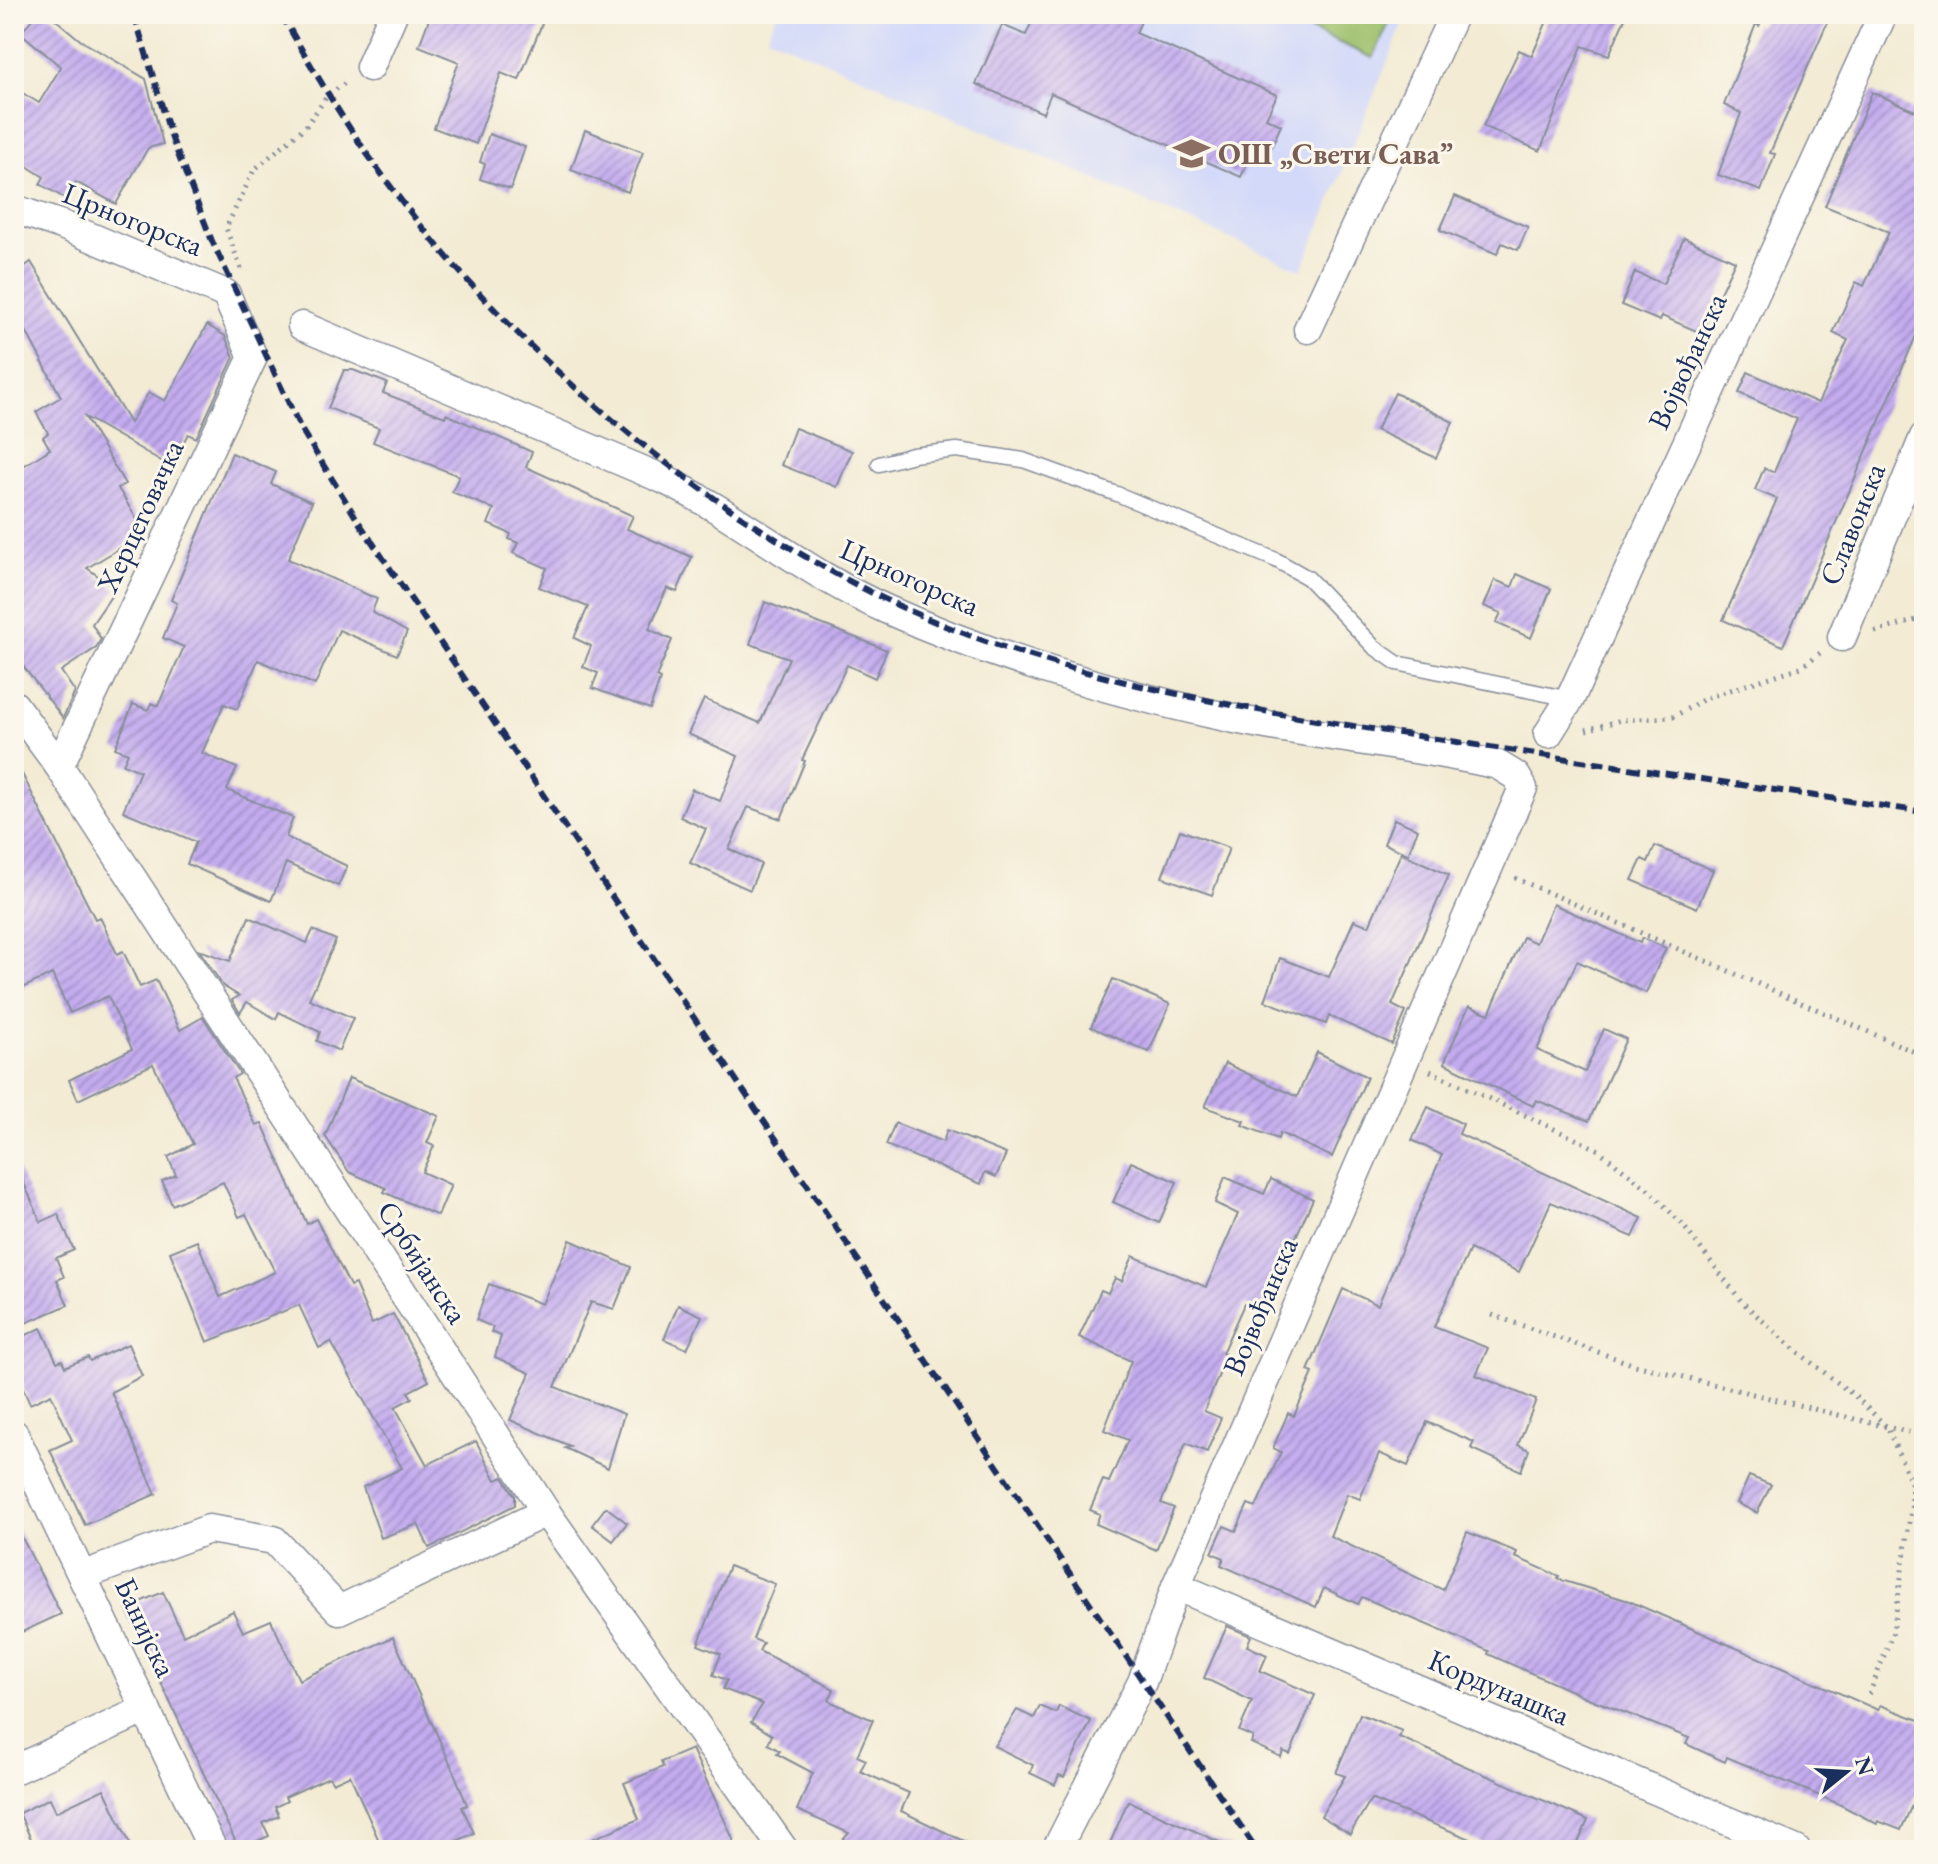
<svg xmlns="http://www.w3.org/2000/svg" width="1938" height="1864" viewBox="0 0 1938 1864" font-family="'EB Garamond',serif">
<defs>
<pattern id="building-hatch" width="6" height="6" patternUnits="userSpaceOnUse" patternTransform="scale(2)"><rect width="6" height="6" fill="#c4acef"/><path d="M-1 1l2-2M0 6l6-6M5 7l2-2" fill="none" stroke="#9e8cc5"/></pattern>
</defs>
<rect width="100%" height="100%" fill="#fbf7ec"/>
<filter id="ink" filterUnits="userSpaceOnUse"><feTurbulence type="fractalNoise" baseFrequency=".0125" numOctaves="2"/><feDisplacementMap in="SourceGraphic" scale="16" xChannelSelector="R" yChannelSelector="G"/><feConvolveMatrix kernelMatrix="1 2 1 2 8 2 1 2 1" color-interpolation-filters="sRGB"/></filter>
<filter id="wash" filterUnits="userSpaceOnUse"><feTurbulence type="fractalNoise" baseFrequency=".006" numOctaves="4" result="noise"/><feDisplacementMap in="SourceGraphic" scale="32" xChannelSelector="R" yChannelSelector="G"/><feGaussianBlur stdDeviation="1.8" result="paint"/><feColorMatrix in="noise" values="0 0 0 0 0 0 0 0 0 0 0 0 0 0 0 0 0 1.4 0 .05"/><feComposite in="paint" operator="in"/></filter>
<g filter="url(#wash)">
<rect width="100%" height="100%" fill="#f3ebd4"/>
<!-- built -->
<path fill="#d3d9f9" d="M 777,14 L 1407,14 L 1302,270 L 767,36 Z"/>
<!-- green -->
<path fill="#9dc06a" stroke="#5c7864" stroke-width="2" d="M 1307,14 L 1393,14 L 1373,58 L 1302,26 Z"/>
<g id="blocks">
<!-- building -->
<g fill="url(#building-hatch)">
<path d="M 36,14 L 49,14 L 80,40 L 146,79 L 163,144 L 148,148 L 116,204 L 76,182 L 66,199 L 40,184 L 44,177 L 14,158 L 14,88 L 39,103 L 61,67 L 21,33 Z"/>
<path d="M 431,14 L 546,14 L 519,80 L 501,73 L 476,144 L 434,128 L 459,62 L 419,46 Z"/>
<path d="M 1035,14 L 1144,14 L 1136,33 L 1277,95 L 1266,118 L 1281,125 L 1268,155 L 1253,149 L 1241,177 L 1051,93 L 1043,113 L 976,84 L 1002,25 L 1026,35 Z"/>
<path d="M 1550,14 L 1627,14 L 1609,55 L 1582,46 L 1540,151 L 1483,126 L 1519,50 L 1532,56 Z"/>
<path d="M 1765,14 L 1831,14 L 1770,153 L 1775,154 L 1761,191 L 1718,175 L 1741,113 L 1724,105 L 1756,24 L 1759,26 Z"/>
<path d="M 1872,92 L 1924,115 L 1924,317 L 1783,646 L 1723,620 L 1777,499 L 1755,490 L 1764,468 L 1774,472 L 1797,419 L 1739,393 L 1748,372 L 1818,403 L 1848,340 L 1833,333 L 1856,282 L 1864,286 L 1889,232 L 1825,206 Z"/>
<path d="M 585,130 L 643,152 L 628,192 L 571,170 Z"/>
<path d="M 489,134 L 525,147 L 511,189 L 480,179 L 485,164 L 480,162 Z"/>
<path d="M 1455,196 L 1528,227 L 1518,250 L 1502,243 L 1497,254 L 1440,230 Z"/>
<path d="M 1684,238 L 1735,261 L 1701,333 L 1662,316 L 1660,321 L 1621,305 L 1635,272 L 1663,284 Z"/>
<path d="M 31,262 L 130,423 L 149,392 L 165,401 L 207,325 L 225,336 L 234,357 L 196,438 L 188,434 L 170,466 L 85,417 L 125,484 L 118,488 L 145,533 L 87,568 L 116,589 L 92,624 L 101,639 L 96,648 L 61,671 L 75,692 L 63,718 L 23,666 L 14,671 L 14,472 L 50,449 L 43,437 L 48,433 L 36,412 L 61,397 L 14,308 L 14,274 Z"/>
<path d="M 344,370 L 353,370 L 387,383 L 383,393 L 445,417 L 446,414 L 532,452 L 526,467 L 633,516 L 627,529 L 692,557 L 677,592 L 667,588 L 649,629 L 672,640 L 656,677 L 660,679 L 650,709 L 592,688 L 598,673 L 583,667 L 591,646 L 574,638 L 588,607 L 539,587 L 547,568 L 513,553 L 518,543 L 509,539 L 511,534 L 488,524 L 494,509 L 452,492 L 459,476 L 373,442 L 379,428 L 328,408 Z"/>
<path d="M 1395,393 L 1453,422 L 1436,458 L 1376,430 Z"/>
<path d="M 795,428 L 852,451 L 837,487 L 781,465 Z"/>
<path d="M 232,453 L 276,472 L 271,484 L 312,502 L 288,559 L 377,599 L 372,612 L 407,632 L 397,655 L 339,630 L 315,685 L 258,660 L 237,709 L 224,704 L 202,753 L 237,768 L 227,790 L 293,818 L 286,837 L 347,866 L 338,886 L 286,863 L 271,901 L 187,864 L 196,842 L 123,811 L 140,771 L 123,764 L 128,753 L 115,748 L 133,704 L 148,710 L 151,703 L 158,706 L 184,647 L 163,638 L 177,603 L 171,600 Z"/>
<path d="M 1517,574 L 1551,589 L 1531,638 L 1496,623 L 1501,613 L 1484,606 L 1495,580 L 1512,587 Z"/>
<path d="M 765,602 L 887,650 L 875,678 L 847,665 L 802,760 L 805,761 L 781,819 L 748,807 L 729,849 L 761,864 L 750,890 L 690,863 L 706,829 L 680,817 L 692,789 L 720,801 L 738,756 L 688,734 L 704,699 L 760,723 L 789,658 L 750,644 Z"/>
<path d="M 14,758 L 95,919 L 100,917 L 117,954 L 123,951 L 140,987 L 156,980 L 180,1030 L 203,1017 L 240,1074 L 233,1078 L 256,1125 L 262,1123 L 307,1224 L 316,1219 L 350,1286 L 355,1284 L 372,1324 L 393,1314 L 429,1381 L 408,1392 L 412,1398 L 395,1407 L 427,1465 L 476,1441 L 496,1480 L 503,1477 L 515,1496 L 515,1505 L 429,1548 L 418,1524 L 381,1538 L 363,1487 L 402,1468 L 331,1342 L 319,1348 L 299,1305 L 207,1342 L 170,1252 L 197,1241 L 220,1297 L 275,1272 L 246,1214 L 239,1217 L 223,1182 L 172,1205 L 162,1181 L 176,1175 L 168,1157 L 193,1144 L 153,1064 L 78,1100 L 69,1080 L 132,1049 L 108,996 L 70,1013 L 52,974 L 14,992 Z"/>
<path d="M 1394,819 L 1418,829 L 1408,854 L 1384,844 Z"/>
<path d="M 1180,830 L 1229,848 L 1212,895 L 1162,877 Z"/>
<path d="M 1655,846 L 1713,870 L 1697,908 L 1632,880 L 1642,859 L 1648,862 Z"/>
<path d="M 1401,853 L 1449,875 L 1392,1005 L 1406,1012 L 1392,1044 L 1329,1016 L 1326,1024 L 1265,1001 L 1280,958 L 1329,977 L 1354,920 L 1369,926 Z"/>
<path d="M 1553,904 L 1640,943 L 1642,938 L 1666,948 L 1646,993 L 1577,961 L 1537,1050 L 1585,1072 L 1604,1029 L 1626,1039 L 1589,1121 L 1536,1100 L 1533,1106 L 1444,1063 L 1469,1006 L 1489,1014 L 1523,937 L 1536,943 Z"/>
<path d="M 249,917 L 307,943 L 313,930 L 336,940 L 309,999 L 353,1018 L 339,1051 L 317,1041 L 320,1032 L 279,1012 L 276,1019 L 247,1002 L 240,1013 L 232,1000 L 239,996 L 223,986 L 199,950 L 230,961 Z"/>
<path d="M 1113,979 L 1170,1004 L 1149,1052 L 1091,1027 Z"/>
<path d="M 1317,1052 L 1367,1077 L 1332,1157 L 1280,1133 L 1278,1139 L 1242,1125 L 1244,1121 L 1205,1107 L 1225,1063 L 1297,1097 Z"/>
<path d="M 349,1078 L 439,1116 L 427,1143 L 434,1146 L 422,1172 L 451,1185 L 438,1216 L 384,1192 L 386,1188 L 349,1172 L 325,1136 Z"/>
<path d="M 1428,1107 L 1463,1124 L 1459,1134 L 1642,1218 L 1633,1237 L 1551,1202 L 1519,1272 L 1470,1249 L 1434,1327 L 1488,1348 L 1476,1375 L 1536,1400 L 1518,1445 L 1529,1450 L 1521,1471 L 1471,1448 L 1474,1442 L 1427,1422 L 1408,1466 L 1379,1453 L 1360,1499 L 1347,1494 L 1330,1536 L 1443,1590 L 1467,1532 L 1517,1552 L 1515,1557 L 1559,1576 L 1558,1579 L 1629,1601 L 1878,1710 L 1880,1705 L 1924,1722 L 1924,1778 L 1901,1830 L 1878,1821 L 1877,1824 L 1839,1804 L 1727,1757 L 1725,1762 L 1686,1744 L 1689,1738 L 1583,1696 L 1488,1654 L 1489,1651 L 1362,1597 L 1358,1604 L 1324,1588 L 1316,1607 L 1221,1565 L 1224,1558 L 1212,1553 L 1224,1526 L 1236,1531 L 1248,1504 L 1256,1507 L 1281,1452 L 1273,1448 L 1288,1413 L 1294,1416 L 1313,1373 L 1308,1371 L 1343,1289 L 1378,1305 L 1442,1155 L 1412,1140 Z"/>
<path d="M 895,1123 L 943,1142 L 947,1130 L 1006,1154 L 996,1177 L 985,1172 L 981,1184 L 886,1145 Z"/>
<path d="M 14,1161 L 41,1222 L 58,1214 L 74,1250 L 56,1258 L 64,1277 L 57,1280 L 68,1305 L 14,1328 Z"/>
<path d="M 1131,1162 L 1177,1182 L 1159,1223 L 1113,1202 Z"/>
<path d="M 1225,1177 L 1264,1194 L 1271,1179 L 1313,1199 L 1262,1312 L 1244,1304 L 1222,1353 L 1227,1355 L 1204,1411 L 1221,1418 L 1207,1452 L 1186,1443 L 1161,1503 L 1174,1508 L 1156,1550 L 1096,1524 L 1100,1514 L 1090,1510 L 1103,1480 L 1109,1482 L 1128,1440 L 1104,1430 L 1131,1361 L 1079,1337 L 1101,1290 L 1108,1293 L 1115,1278 L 1122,1281 L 1133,1256 L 1206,1287 L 1238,1214 L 1215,1203 Z"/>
<path d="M 570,1240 L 631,1267 L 614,1309 L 591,1302 L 555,1387 L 624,1414 L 608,1468 L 565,1448 L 570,1446 L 510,1420 L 530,1373 L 495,1357 L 501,1336 L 491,1332 L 493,1327 L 476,1320 L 489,1284 L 542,1304 Z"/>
<path d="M 678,1305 L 702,1316 L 687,1349 L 664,1339 Z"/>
<path d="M 41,1328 L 57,1362 L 62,1360 L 65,1367 L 88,1357 L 90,1361 L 128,1344 L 142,1376 L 111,1392 L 156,1494 L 85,1525 L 50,1450 L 72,1440 L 51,1394 L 30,1404 L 14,1368 L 14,1341 Z"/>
<path d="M 1749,1476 L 1771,1485 L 1757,1513 L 1737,1503 Z"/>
<path d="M 606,1507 L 627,1523 L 613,1541 L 592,1525 Z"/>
<path d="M 14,1522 L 61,1614 L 22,1632 L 14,1613 Z"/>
<path d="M 729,1566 L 775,1584 L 753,1639 L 763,1643 L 759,1651 L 834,1689 L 829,1701 L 873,1720 L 857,1756 L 866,1760 L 860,1771 L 909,1793 L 901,1811 L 982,1850 L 834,1850 L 849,1833 L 797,1810 L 813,1773 L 777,1754 L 780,1751 L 768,1744 L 772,1735 L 751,1722 L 763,1704 L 723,1689 L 727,1680 L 713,1675 L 721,1654 L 698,1645 Z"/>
<path d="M 163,1592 L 183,1635 L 233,1611 L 243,1632 L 271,1620 L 299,1680 L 393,1637 L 453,1770 L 467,1805 L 462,1807 L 474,1833 L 438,1850 L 383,1850 L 350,1775 L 333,1783 L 329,1777 L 285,1797 L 287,1801 L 275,1807 L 279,1816 L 263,1823 L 269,1836 L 239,1849 L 126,1608 Z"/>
<path d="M 1227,1626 L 1251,1636 L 1247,1646 L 1267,1655 L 1260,1671 L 1315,1695 L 1290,1754 L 1283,1751 L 1281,1757 L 1251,1743 L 1253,1737 L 1239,1731 L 1252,1701 L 1204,1678 Z"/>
<path d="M 1040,1706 L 1056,1713 L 1059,1706 L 1091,1721 L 1064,1777 L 1059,1775 L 1055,1785 L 1030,1773 L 1033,1765 L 994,1746 L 1017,1710 L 1034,1718 Z"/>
<path d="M 1360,1714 L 1402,1731 L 1399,1737 L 1588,1820 L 1575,1850 L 1498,1850 L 1371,1799 L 1350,1834 L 1321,1816 L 1345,1776 L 1336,1773 Z"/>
<path d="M 692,1749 L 734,1841 L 713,1850 L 567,1850 L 639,1819 L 624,1783 L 663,1767 L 661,1762 Z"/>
<path d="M 104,1789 L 133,1850 L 36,1850 L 19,1813 L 50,1798 L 56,1812 Z"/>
<path d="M 1128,1801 L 1237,1850 L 1107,1850 Z"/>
</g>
</g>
</g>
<g filter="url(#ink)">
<use href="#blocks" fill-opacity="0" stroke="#878d99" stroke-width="2"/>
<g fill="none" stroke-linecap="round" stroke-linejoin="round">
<defs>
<path id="service" d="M 879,464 L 913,455 L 957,450 L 1023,460 L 1117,494 L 1276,560 L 1308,578 L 1374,647 L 1397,663 L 1570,699"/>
<g id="minor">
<path d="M 370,67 L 393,14"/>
<path d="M 14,209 L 62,225 L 226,294 L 253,357 L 59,766"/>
<path d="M 302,326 L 663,479 C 741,517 808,575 888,610 C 998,659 1118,694 1235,719 C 1322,737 1411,745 1498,765 L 1516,776 L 1523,788 L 1176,1586 L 1142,1682 L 1056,1850"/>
<path d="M 1308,329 L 1454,14"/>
<path d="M 1842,637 L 1924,437"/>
<path d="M 14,705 L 59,766 L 546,1512 L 784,1850"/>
<path d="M 1548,734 L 1570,699 L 1883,14"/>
<path d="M 14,1434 L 213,1850"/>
<path d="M 84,1575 L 209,1529 L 274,1540 L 339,1610 L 546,1512"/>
<path d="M 1176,1586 L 1796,1850"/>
<path d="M 14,1770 L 146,1709"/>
</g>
</defs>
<!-- service casing -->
<use href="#service" stroke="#878d99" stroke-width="17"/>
<!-- minor casing -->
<use href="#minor" stroke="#878d99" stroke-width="31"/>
<!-- path -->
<g stroke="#878d99" stroke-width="5" stroke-dasharray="2 6" stroke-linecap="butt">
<path d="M 241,269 L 226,228 L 254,170 L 306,126 L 328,95 L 348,81"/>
<path d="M 1875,632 L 1924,618"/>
<path d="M 1586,730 L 1621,720 L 1673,717 L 1706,698 L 1801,667 L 1820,653"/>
<path d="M 1515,878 L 1924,1056"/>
<path d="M 1430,1071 L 1597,1149 L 1648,1189 L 1682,1224 L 1742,1302 L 1794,1349 L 1856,1397 L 1887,1427 L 1911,1482 L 1912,1503 L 1893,1632 L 1869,1695"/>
<path d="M 1492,1315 L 1635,1365 L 1924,1436"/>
</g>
<!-- service -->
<use href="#service" stroke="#fff" stroke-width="14"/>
<!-- minor -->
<use href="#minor" stroke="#fff" stroke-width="28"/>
<!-- rail -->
<g stroke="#1b2f5e" stroke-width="6" stroke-dasharray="12 6" stroke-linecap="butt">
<path d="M 134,14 L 172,139 L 212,241 L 301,429 L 360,524 L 1257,1850"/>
<path d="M 281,14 C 312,67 342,120 378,169 C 515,363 753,558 977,638 C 1133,694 1294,717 1457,742 C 1613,766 1768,789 1924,812"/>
</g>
</g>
</g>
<!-- icons -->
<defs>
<symbol id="school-bare" viewBox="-9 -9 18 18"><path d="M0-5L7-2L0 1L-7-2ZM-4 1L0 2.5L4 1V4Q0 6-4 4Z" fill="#8d6e63" stroke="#fbf7ec" stroke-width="2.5" paint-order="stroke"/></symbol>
</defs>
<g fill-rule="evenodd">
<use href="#school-bare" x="1166" y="128" width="51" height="51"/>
</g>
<g text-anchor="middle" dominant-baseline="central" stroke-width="6" stroke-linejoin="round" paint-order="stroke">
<!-- education labels -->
<g font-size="30" font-weight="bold" fill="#785e54" stroke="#fbf7ec" text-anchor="start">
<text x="1218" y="153">ОШ „Свети Сава”</text>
</g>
<!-- street labels -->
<g font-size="30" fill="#1b2f5e" stroke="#fbf7ec">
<text transform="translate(133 219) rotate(22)">Црногорска</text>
<text transform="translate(1687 361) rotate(-65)">Војвођанска</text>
<text transform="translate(140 516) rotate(-65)">Херцеговачка</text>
<text transform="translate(1852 524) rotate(-68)">Славонска</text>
<text transform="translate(910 577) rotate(24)">Црногорска</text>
<text transform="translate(423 1262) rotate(57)">Србијанска</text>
<text transform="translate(1260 1306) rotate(-67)">Војвођанска</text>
<text transform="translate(146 1627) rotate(65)">Банијска</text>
<text transform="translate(1499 1687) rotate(23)">Кордунашка</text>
</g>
</g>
<!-- margin -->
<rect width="1938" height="1864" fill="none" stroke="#fbf7ec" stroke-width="48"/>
<!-- north arrow -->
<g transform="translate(1846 1772) rotate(72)" stroke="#fbf7ec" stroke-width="6" paint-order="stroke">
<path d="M0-6L14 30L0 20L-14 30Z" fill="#1b2f5e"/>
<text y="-12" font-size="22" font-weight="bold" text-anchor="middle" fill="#1b2f5e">N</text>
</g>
</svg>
